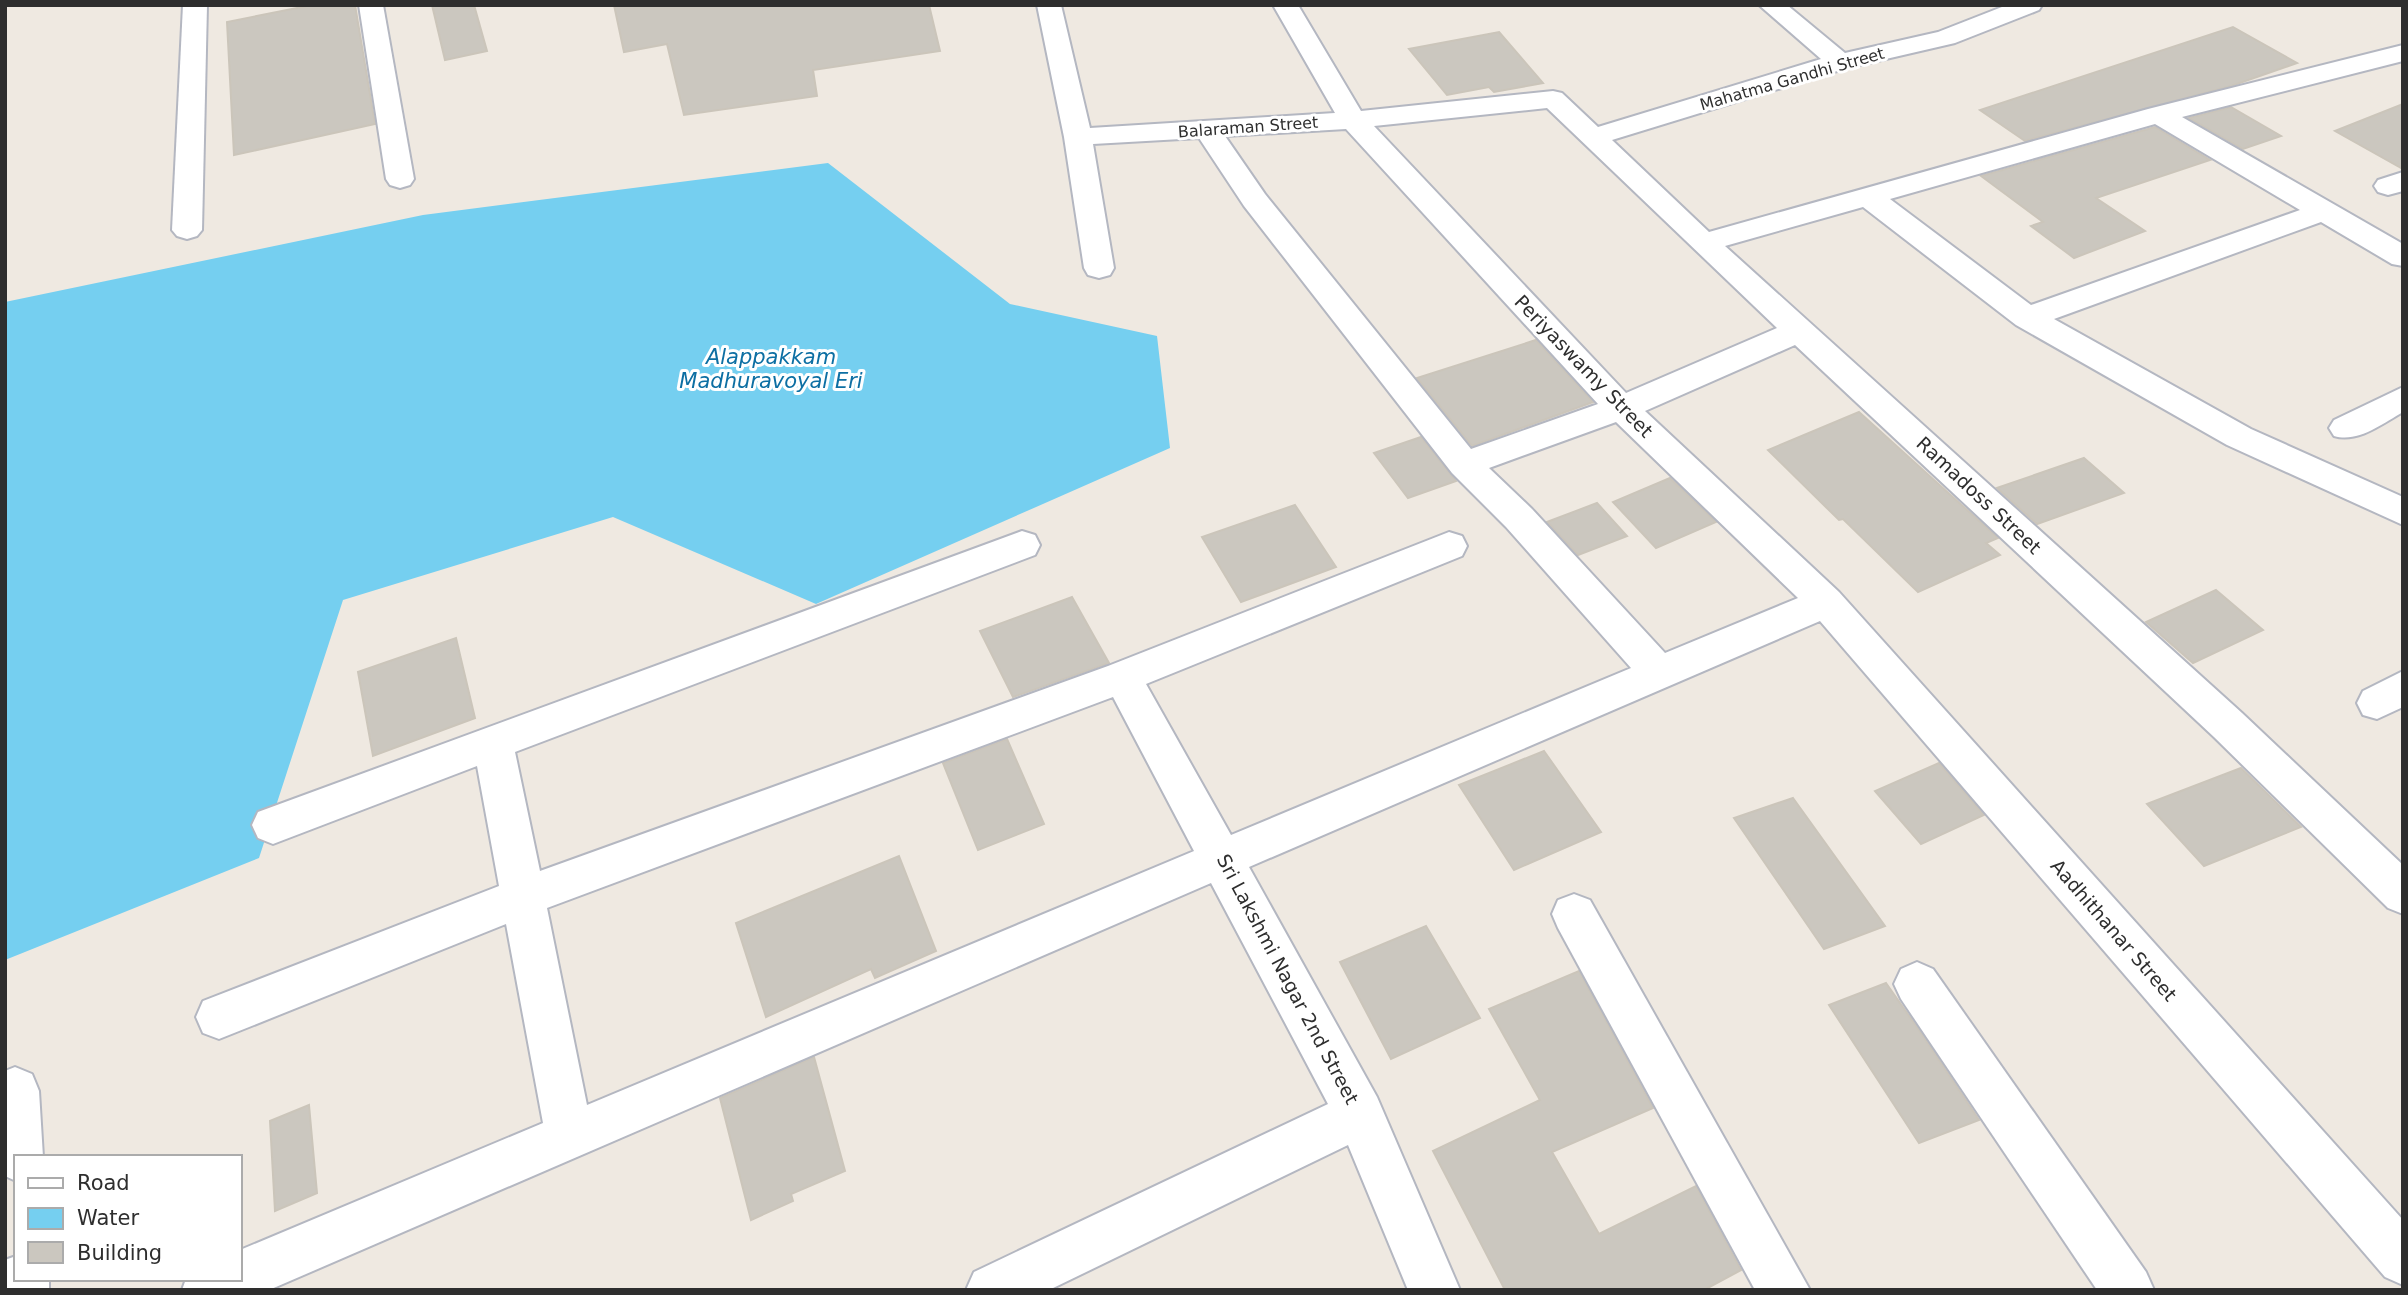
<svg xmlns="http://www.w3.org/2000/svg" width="2408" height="1295" viewBox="0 0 2408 1295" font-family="'DejaVu Sans',sans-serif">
<rect width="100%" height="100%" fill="#efe9e1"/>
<!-- water -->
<path fill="#75cff0" d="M 828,163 L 1010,304 L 1157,336 L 1170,448 L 816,604 L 613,517 L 343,600 L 259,858 L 5,960 L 5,302 L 423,215 Z"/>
<!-- building -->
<g fill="#cbc7bf" stroke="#cbc5ba" stroke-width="2">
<path d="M 312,5 L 355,5 L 375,124 L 234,155 L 227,22 Z"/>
<path d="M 432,5 L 474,5 L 487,51 L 445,60 Z"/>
<path d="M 614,5 L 929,5 L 940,51 L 813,70 L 817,96 L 684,115 L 667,44 L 624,52 Z"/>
<path d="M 2233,27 L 2297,63 L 2231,86 L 2025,141 L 1980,110 Z"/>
<path d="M 1499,32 L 1543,83 L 1494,92 L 1489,87 L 1447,95 L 1409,49 Z"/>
<path d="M 2403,104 L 2403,169 L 2335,131 Z"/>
<path d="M 2231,107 L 2281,136 L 2243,149 L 2189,118 Z"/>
<path d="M 2155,127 L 2210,160 L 2096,198 L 2145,231 L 2074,258 L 2031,226 L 2043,222 L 1981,176 Z"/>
<path d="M 1536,340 L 1593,402 L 1472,446 L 1417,378 Z"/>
<path d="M 1859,412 L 1998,538 L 1986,543 L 2000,555 L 1918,592 L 1843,519 L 1839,520 L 1768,450 Z"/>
<path d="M 1421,437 L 1456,481 L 1408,498 L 1374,453 Z"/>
<path d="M 2084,458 L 2124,493 L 2037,524 L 1997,488 Z"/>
<path d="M 1670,478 L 1716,522 L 1656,548 L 1613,502 Z"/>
<path d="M 1597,503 L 1627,536 L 1578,555 L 1547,522 Z"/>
<path d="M 1295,505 L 1336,567 L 1241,602 L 1202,537 Z"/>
<path d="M 2216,590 L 2263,630 L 2193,663 L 2146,622 Z"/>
<path d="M 1072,597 L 1109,663 L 1013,697 L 980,631 Z"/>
<path d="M 456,638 L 475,718 L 373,756 L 358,672 Z"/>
<path d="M 1007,739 L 1044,824 L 978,850 L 943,763 Z"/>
<path d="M 1544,751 L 1601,832 L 1514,870 L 1459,785 Z"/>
<path d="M 1939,763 L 1984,815 L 1921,844 L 1875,791 Z"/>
<path d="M 2241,768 L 2301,827 L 2204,866 L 2147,804 Z"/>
<path d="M 1793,798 L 1885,926 L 1824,949 L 1734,818 Z"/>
<path d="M 899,856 L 936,951 L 875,978 L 871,969 L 766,1017 L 736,923 Z"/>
<path d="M 1426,926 L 1480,1018 L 1391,1059 L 1340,962 Z"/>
<path d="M 1579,971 L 1653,1108 L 1552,1152 L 1599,1234 L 1696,1186 L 1741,1270 L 1704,1290 L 1505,1290 L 1433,1151 L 1540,1100 L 1489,1009 Z"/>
<path d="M 1886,983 L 1919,1030 L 1979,1120 L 1919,1143 L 1829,1005 Z"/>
<path d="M 814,1057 L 845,1171 L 791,1194 L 793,1201 L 751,1220 L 720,1098 Z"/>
<path d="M 309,1105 L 317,1193 L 275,1211 L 270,1121 Z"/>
</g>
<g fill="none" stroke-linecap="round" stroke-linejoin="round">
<defs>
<g id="minor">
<path d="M 183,5 L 207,5 L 202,230 L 197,236 L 187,239 L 177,236 L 172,230 Z"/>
<path d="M 359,5 L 383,5 L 414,179 L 410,185 L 400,188 L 390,185 L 386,179 Z"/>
<path d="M 1037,5 L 1061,5 L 1090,128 L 1335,113 L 1273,5 L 1298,5 L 1361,111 L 1553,91 L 1562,93 L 1598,127 L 1821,59 L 1759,5 L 1787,5 L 1845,53 L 1938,32 L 2007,5 L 2042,5 L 2039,10 L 1955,43 L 1847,68 L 1612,140 L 1709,232 L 2148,109 L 2403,45 L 2403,61 L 2182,117 L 2403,244 L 2403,266 L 2392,264 L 2321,222 L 2054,319 L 2251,429 L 2403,497 L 2403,525 L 2227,445 L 2016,325 L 1863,207 L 1725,246 L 2242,713 L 2403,865 L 2403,914 L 2388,908 L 2214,737 L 1795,345 L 1645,411 L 1839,592 L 2403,1220 L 2403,1285 L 2385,1277 L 1820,621 L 1249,867 L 1377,1097 L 1460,1290 L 1408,1290 L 1348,1145 L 1049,1290 L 966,1290 L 974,1272 L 1328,1104 L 1211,883 L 269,1290 L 182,1290 L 186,1279 L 240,1279 L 240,1250 L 543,1123 L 506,924 L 219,1039 L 203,1033 L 196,1017 L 203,1001 L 499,886 L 477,766 L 273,844 L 258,838 L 252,825 L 258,812 L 1022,531 L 1035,535 L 1040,545 L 1035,555 L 515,752 L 540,871 L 1108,666 L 1449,532 L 1462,536 L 1467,546 L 1462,556 L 1146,684 L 1231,835 L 1631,668 L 1506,527 L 1452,473 L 1244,206 L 1199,138 L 1093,144 L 1114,268 L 1110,275 L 1099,278 L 1088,275 L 1084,268 L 1064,137 ZM 1547,108 L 1777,328 L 1626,393 L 1374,126 ZM 2155,124 L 2300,210 L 2031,305 L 1890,199 ZM 1346,129 L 1598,404 L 1471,449 L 1265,194 L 1225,136 ZM 1616,422 L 1798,598 L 1665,653 L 1532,509 L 1489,468 ZM 1113,697 L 1194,851 L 587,1105 L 547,908 Z"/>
<path d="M 2403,172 L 2403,191 L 2388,195 L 2378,192 L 2374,186 L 2378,180 Z"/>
<path d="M 2403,387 L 2403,412 C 2382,424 2358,443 2334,436 L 2329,428 L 2334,420 Z"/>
<path d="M 2403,671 L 2403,707 L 2377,719 L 2363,715 L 2357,703 L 2363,691 Z"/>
<path d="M 1574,894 L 1590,900 L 1810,1290 L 1755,1290 L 1558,928 L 1552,914 L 1558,900 Z"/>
<path d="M 1917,962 L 1933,969 L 2146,1272 L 2154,1290 L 2097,1290 L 1901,999 L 1894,984 L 1901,969 Z"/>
<path d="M 15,1067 L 32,1074 L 39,1091 L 43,1157 L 16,1157 L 16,1181 L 5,1176 L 5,1071 Z"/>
<path d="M 16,1256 L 16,1279 L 49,1279 L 49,1290 L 5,1290 L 5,1260 Z"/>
</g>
</defs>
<!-- minor casing -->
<use href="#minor" stroke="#b4b7c1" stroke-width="4"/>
<!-- minor -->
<use href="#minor" fill="#fff" fill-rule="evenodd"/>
</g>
<g text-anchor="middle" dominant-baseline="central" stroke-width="6" stroke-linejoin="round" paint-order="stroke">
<!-- far-street labels -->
<g font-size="16" fill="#2e2e2e" stroke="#fff">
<text transform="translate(1792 79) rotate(-16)">Mahatma Gandhi Street</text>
<text transform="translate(1248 127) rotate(-4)">Balaraman Street</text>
</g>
<!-- street labels -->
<g font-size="19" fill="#2e2e2e" stroke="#fff">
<text transform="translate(1584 366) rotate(46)">Periyaswamy Street</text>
<text transform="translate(1979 495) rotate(43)">Ramadoss Street</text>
<text transform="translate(2114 930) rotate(49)">Aadhithanar Street</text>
<text transform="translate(1288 979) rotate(62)">Sri Lakshmi Nagar 2nd Street</text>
</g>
<!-- water labels -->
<g font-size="21" font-style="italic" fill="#0d6fa3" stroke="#fff">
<text x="771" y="357">Alappakkam<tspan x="771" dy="24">Madhuravoyal Eri</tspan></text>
</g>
</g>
<!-- border -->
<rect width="2408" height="1295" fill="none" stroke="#2e2e2e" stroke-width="14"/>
<!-- legend -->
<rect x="14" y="1155" width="228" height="126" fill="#ffffff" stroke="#ababab" stroke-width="2"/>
<rect x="28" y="1178" width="35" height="10" fill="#ffffff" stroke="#ababab" stroke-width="2"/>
<text x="77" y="1190" font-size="21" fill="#2e2e2e">Road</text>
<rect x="28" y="1208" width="35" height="21" fill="#75cff0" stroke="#ababab" stroke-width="2"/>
<text x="77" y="1225" font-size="21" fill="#2e2e2e">Water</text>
<rect x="28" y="1242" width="35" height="21" fill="#cbc7bf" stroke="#ababab" stroke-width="2"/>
<text x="77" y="1260" font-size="21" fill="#2e2e2e">Building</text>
</svg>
